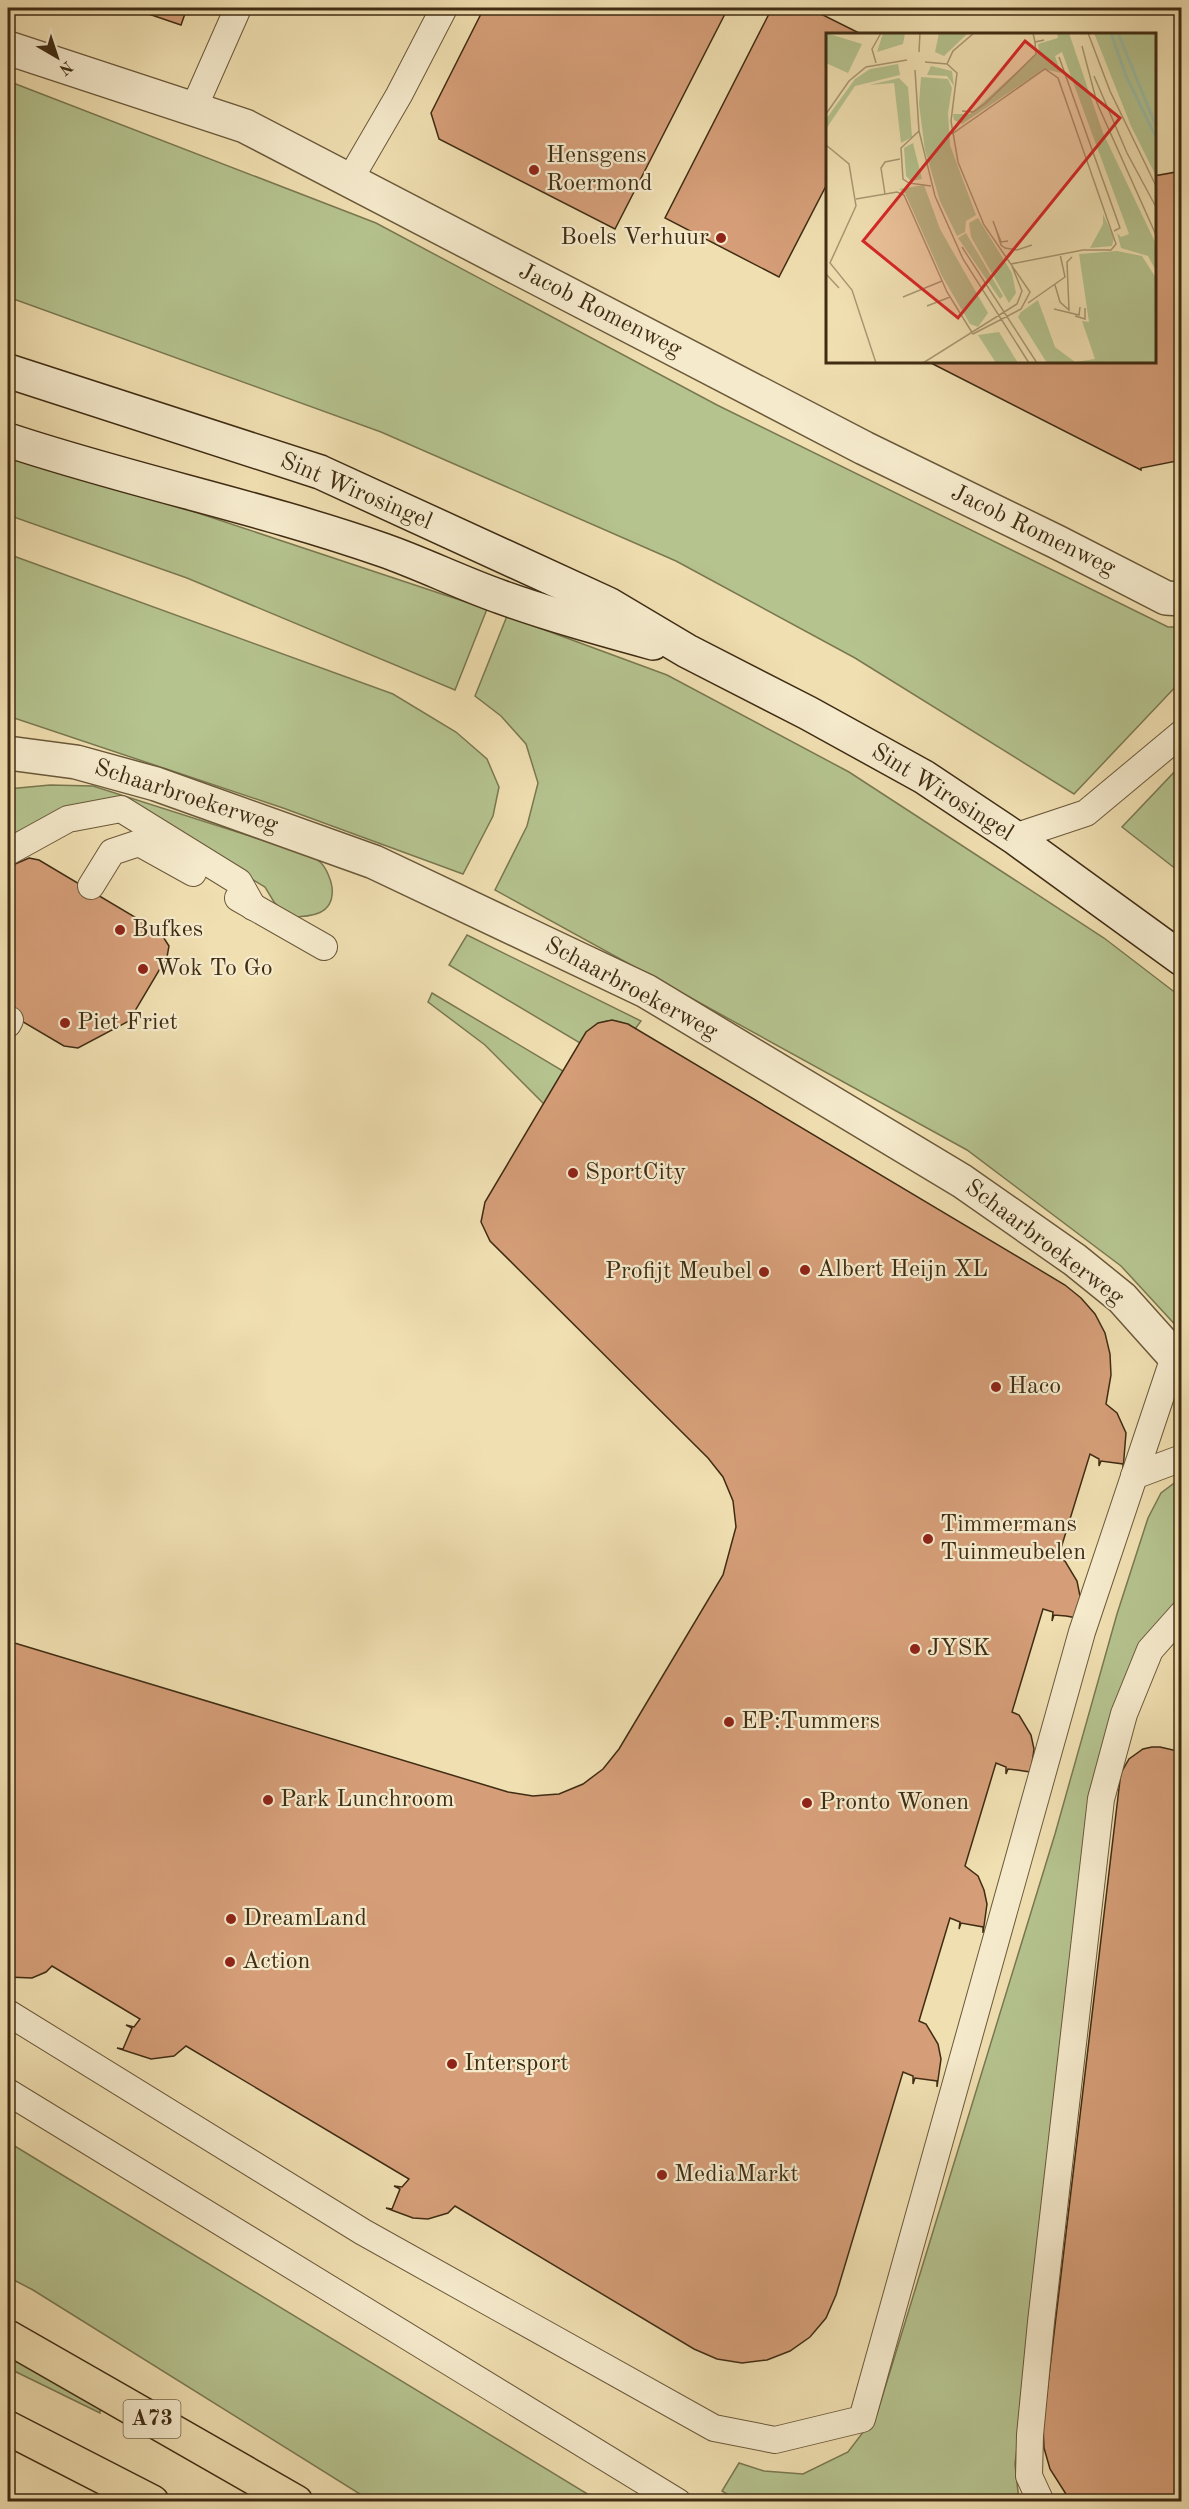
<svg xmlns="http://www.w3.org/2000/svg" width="1189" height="2509" viewBox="0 0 1189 2509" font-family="'Old Standard TT',serif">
<rect width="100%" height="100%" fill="#f0dfb1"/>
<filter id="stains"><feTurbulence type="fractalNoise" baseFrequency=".00333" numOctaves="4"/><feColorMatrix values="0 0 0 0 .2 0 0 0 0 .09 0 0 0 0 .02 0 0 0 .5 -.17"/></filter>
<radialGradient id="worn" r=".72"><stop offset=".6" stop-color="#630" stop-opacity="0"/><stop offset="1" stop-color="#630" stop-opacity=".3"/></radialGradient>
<!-- green -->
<g fill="#b5c38f" stroke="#7a7851" stroke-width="1.5">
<path d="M 8,81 L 376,223 L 717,405 L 1168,627 L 1181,627 L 1181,681 L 1074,794 L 855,658 L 676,561 L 381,432 L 8,297 Z"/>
<path d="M 8,450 L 487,609 L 455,690 L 187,578 L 8,515 Z"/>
<path d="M 8,554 L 393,694 L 456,732 L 487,759 L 499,787 L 493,816 L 463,874 L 283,808 L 8,716 Z"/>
<path d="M 507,616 L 667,675 L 849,772 L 1104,938 L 1181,997 L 1181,1331 L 1121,1266 L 967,1150 L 495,890 L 527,826 L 538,783 L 526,744 L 501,716 L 475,696 Z"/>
<path d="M 1181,765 L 1181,873 L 1122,827 Z"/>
<path d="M 50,785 L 93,786 L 303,853 C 308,855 316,858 320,862 C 326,867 331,880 332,887 C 335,915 311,917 289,917 L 274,902 L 265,887 L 126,803 L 8,844 L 8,789 Z"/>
<path d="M 467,935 L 641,1021 L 635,1029 C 611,1014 595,1020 580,1043 L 449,965 Z"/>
<path d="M 432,993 L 563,1071 L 544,1104 L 485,1045 L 428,1002 Z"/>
<path d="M 1181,1478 L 1181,1599 L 1160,1620 L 1113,1711 L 1015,2464 L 1019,2501 L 739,2502 L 722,2491 L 739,2463 L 764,2471 L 803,2474 L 848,2452 L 877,2414 L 1055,1834 L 1117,1614 L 1148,1518 L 1161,1493 Z"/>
<path d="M 8,2142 L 599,2501 L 371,2501 L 33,2290 L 8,2277 Z"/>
<path d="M 8,2351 L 100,2400 L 100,2413 L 8,2368 Z"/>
</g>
<!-- building -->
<g fill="#d59e78" stroke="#3f2c13" stroke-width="1.5">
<path d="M 131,8 L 187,8 L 181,25 Z"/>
<path d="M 484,8 L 728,8 L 615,229 L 439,139 L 431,113 Z"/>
<path d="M 772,8 L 809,8 L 861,34 L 828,34 L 828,182 L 779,277 L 665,218 Z"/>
<path d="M 1182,171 L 1182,460 L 1141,468 L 1141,470 L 929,362 L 1154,362 L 1154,176 Z"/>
<path d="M 29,858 L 39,860 L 160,932 L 169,946 L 167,957 L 129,1021 L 78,1048 L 64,1046 L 8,1013 L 8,867 Z"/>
<path d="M 612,1020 L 628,1024 L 1065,1285 L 1081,1298 L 1095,1314 L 1105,1333 L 1110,1354 L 1111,1375 L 1106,1404 L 1117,1413 L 1126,1433 L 1123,1470 L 1123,1464 L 1101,1461 L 1099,1466 L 1099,1459 L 1090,1454 L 1058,1558 L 1065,1561 L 1077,1581 L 1080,1596 L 1077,1624 L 1077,1618 L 1066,1616 L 1054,1615 L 1052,1621 L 1053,1612 L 1043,1609 L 1012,1712 L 1019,1715 L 1031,1735 L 1034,1749 L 1030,1778 L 1030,1772 L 1017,1770 L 1008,1769 L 1006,1774 L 1006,1767 L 996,1763 L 965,1866 L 978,1876 L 984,1890 L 987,1904 L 983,1933 L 983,1927 L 961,1923 L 959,1929 L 960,1922 L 950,1918 L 925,2001 L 919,2021 L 926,2024 L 938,2044 L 941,2059 L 937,2087 L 937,2081 L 915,2078 L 913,2084 L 913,2076 L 903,2072 L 836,2295 L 826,2318 L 810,2337 L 790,2351 L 767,2360 L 742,2363 L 717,2359 L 694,2349 L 455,2206 L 448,2213 L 428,2219 L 413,2218 L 386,2208 L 392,2209 L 400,2189 L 394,2186 L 402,2187 L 409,2179 L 186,2046 L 174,2056 L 151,2059 L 117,2048 L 123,2049 L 132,2028 L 126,2025 L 134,2027 L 140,2019 L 52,1966 L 46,1972 L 32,1978 L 8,1977 L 8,1641 L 508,1792 L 533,1796 L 545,1795 L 559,1794 L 583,1784 L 603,1769 L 619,1749 L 723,1575 L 736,1527 L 733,1501 L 723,1477 L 708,1458 L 490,1241 L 481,1222 L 485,1202 L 586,1032 L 598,1023 Z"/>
<path d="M 1152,1747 L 1160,1747 L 1182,1752 L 1182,2502 L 1071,2502 L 1050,2469 L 1044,2448 L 1043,2426 L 1120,1780 L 1121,1773 L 1129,1759 L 1143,1749 Z"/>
</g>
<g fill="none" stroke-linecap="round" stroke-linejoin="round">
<defs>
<g id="service">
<path d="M 193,110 L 238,8"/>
<path d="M 349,181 L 399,95 L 444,8"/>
<path d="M 1014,837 L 1086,813 L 1182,733"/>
<path d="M 8,852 L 68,819 L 121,809 L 239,882 L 253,907"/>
<path d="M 91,886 L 112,852 L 139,843 L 193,873"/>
<path d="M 238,898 L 324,947"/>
<path d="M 8,1024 L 10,1020"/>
<path d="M 1134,1476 L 1182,1458"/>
<path d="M 8,2013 L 363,2232 L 714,2428 L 775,2440 L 862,2419 L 1082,1632 L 1174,1357"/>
<path d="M 8,2092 L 678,2502"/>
<path d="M 1041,2502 L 1029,2476 L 1030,2435 L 1041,2322 L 1101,1799 L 1124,1714 L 1150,1650 L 1182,1614"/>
</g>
<g id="minor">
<path d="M 8,48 L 245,126 L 864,448 L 1057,542 L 1166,598 L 1182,599"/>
<path d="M 8,753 L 76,762 L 156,784 L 374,862 L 646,991 L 962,1181 L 1075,1260 L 1122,1298 L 1182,1365"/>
</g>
<g id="secondary">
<path d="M 8,371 L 320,472 L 608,604 L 687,651 L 808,713 L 924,777 L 1014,837 L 1182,959"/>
<path d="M 8,440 C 131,481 260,507 383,550 C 423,564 461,583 501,597 C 551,615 602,629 653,643"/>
</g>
<g id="motorway">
<path d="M 8,2337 L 296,2502"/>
<path d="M 8,2428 L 152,2502"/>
</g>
</defs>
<!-- service casing -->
<use href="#service" stroke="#6b593a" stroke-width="28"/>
<!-- minor casing -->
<use href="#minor" stroke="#6b593a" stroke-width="36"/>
<!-- secondary casing -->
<use href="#secondary" stroke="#3f2c13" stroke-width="36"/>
<!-- motorway casing -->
<use href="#motorway" stroke="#3f2c13" stroke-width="36"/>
<!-- service -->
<use href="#service" stroke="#f5eacc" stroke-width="26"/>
<!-- minor -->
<use href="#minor" stroke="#f5eacc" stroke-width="33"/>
<!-- secondary -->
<use href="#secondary" stroke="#f5eacc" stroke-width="33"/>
<!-- motorway -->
<use href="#motorway" stroke="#f0dfb1" stroke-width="33"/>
</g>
<!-- markers -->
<g fill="#8f2418" stroke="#f5eacc" stroke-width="2">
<circle cx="534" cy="170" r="6"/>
<circle cx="721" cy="238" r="6"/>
<circle cx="120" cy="930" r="6"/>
<circle cx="143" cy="969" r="6"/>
<circle cx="65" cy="1023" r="6"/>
<circle cx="573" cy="1173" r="6"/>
<circle cx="805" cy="1270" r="6"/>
<circle cx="764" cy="1272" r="6"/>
<circle cx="996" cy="1387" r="6"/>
<circle cx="928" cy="1539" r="6"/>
<circle cx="915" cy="1649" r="6"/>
<circle cx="729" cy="1722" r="6"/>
<circle cx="268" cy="1800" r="6"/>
<circle cx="807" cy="1803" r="6"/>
<circle cx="231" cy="1919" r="6"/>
<circle cx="230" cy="1962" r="6"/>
<circle cx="452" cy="2064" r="6"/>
<circle cx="662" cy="2175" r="6"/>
</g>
<g text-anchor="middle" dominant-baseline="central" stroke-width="4.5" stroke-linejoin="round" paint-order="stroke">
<!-- shield labels -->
<rect fill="#f5eacc" stroke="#76654a" stroke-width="1.5" x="123.5" y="2400" width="57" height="38" rx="4.5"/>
<g font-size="22" font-weight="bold" fill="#3f2c13">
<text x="152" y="2419">A73</text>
</g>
<!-- poi labels -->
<g font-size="24" fill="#3f2c13" stroke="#f5eacc" text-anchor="start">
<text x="546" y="156">Hensgens<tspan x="546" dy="28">Roermond</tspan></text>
<text x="709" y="238" text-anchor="end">Boels Verhuur</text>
<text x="132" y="930">Bufkes</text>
<text x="155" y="969">Wok To Go</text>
<text x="77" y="1023">Piet Friet</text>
<text x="585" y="1173">SportCity</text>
<text x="817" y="1270">Albert Heijn XL</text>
<text x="752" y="1272" text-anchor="end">Profijt Meubel</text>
<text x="1008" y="1387">Haco</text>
<text x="940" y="1525">Timmermans<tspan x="940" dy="28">Tuinmeubelen</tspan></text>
<text x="927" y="1649">JYSK</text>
<text x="741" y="1722">EP:Tummers</text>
<text x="280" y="1800">Park Lunchroom</text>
<text x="819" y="1803">Pronto Wonen</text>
<text x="243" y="1919">DreamLand</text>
<text x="242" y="1962">Action</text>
<text x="464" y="2064">Intersport</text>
<text x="674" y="2175">MediaMarkt</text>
</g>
<!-- street labels -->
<g font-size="24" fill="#3f2c13" stroke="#f5eacc">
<text transform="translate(600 311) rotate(27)">Jacob Romenweg</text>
<text transform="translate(356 492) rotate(23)">Sint Wirosingel</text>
<text transform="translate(1033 531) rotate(26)">Jacob Romenweg</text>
<text transform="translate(942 793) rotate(32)">Sint Wirosingel</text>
<text transform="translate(186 797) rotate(18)">Schaarbroekerweg</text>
<text transform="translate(631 989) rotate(28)">Schaarbroekerweg</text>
<text transform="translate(1044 1243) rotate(37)">Schaarbroekerweg</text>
</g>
</g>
<!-- overview -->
<g transform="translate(826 33)">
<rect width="330" height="330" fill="#f0dfb1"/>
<path d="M 0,0 L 36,11 L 22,40 L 0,30 ZM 57,0 L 79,0 L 77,11 L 51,19 ZM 113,0 L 142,0 L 118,23 L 109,19 ZM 231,0 L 243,0 L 277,100 L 330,211 L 330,238 L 322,223 L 295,215 L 291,200 L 295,204 L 303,201 L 236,19 L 229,23 L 235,40 L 218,36 L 136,91 L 128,87 L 127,81 L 144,81 L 213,19 L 212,11 L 232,5 ZM 268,0 L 330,0 L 330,143 L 305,93 ZM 72,31 L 74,42 L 29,53 L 0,96 L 0,86 L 29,46 L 44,36 ZM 105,33 L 126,38 L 128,53 L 121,43 L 101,42 ZM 95,44 L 122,46 L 126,55 L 122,80 L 124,112 L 150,182 L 140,188 L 139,199 L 131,203 L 114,168 L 99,117 L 93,71 ZM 73,45 L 82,54 L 86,104 L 75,110 L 68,50 L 43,52 ZM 87,110 L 96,146 L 85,148 L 80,143 L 78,115 ZM 98,152 L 114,196 L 162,280 L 152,294 L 144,291 L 116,243 L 79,160 L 73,156 ZM 277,181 L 288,205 L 286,213 L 264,215 L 277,191 ZM 152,185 L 186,240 L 190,260 L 183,270 L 145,204 L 143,190 ZM 140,200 L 177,263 L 174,266 L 132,205 ZM 291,218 L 316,223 L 330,245 L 330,330 L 221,330 L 192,284 L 195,279 L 212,267 L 229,314 L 249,329 L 269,326 L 256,288 L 263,289 L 253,221 ZM 173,299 L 192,330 L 170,330 L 152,302 Z" fill="#b5c38f"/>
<path fill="none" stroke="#9bbda6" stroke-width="3" d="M 285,0 L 300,43 L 330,104M 292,0 L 330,93"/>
<path fill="none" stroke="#a99772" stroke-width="1.5" d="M 207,0 L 209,9 L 218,7M 262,0 L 284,58 L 330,153M 256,13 L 271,70 L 330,202M 93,19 L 94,0M 233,24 L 294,195 L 288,198M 99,29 L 121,31 L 131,40 L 125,88 L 132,129 L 158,192 L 204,259 L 195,276 L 147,301M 50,30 L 46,16 L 55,0M 121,31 L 127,18 L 148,0M 89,37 L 93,98 L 109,163 L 137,226 L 203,330M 268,43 L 301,120 L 330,174M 136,78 L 147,79 L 160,70 L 210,21 L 209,9M 0,81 L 23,48 L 40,34 L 81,27M 93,98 L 75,115 L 77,146 L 83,150 L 105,153M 126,101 L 219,36 L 232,45 L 290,211 L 285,217 L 257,217 L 185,231M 0,112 L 23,131 L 30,173 L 4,230 L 26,257 L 50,330M 59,161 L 55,135 L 59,129 L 74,126M 30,166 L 71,159 L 78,162 L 121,259 L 147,301M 167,188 L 175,209 L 182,208M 170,196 L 175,212 L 179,215 L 191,217 L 206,212M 136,214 L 211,330M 0,241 L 13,255M 229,252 L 234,269 L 243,277 L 241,229 L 246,224M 77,264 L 116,248M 202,270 L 239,244 L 234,221M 101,273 L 124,264M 228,276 L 253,282 L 254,274M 249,283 L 259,286 L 259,275M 97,330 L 191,271 L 196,258 L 186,233"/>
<path fill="#d62828" fill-opacity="0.15" stroke="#d62828" stroke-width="3" d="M 199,8 L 294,85 L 132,285 L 37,208 Z"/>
<rect width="330" height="330" fill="none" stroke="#3f2c13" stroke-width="3"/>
</g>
<!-- margin -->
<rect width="1189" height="2509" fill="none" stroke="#f0dfb1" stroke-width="30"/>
<rect x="9" y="9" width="1171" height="2491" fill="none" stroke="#3f2c13" stroke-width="3"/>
<rect x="15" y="15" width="1159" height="2479" fill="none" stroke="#3f2c13" stroke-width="1.5"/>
<!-- north arrow -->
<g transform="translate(57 57) rotate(141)" stroke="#f5eacc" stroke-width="4.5" paint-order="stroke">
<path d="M0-4.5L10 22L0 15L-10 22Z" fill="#3f2c13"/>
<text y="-9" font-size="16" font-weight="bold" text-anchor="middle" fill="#3f2c13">N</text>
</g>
<rect width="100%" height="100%" filter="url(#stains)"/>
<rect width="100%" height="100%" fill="url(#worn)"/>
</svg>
